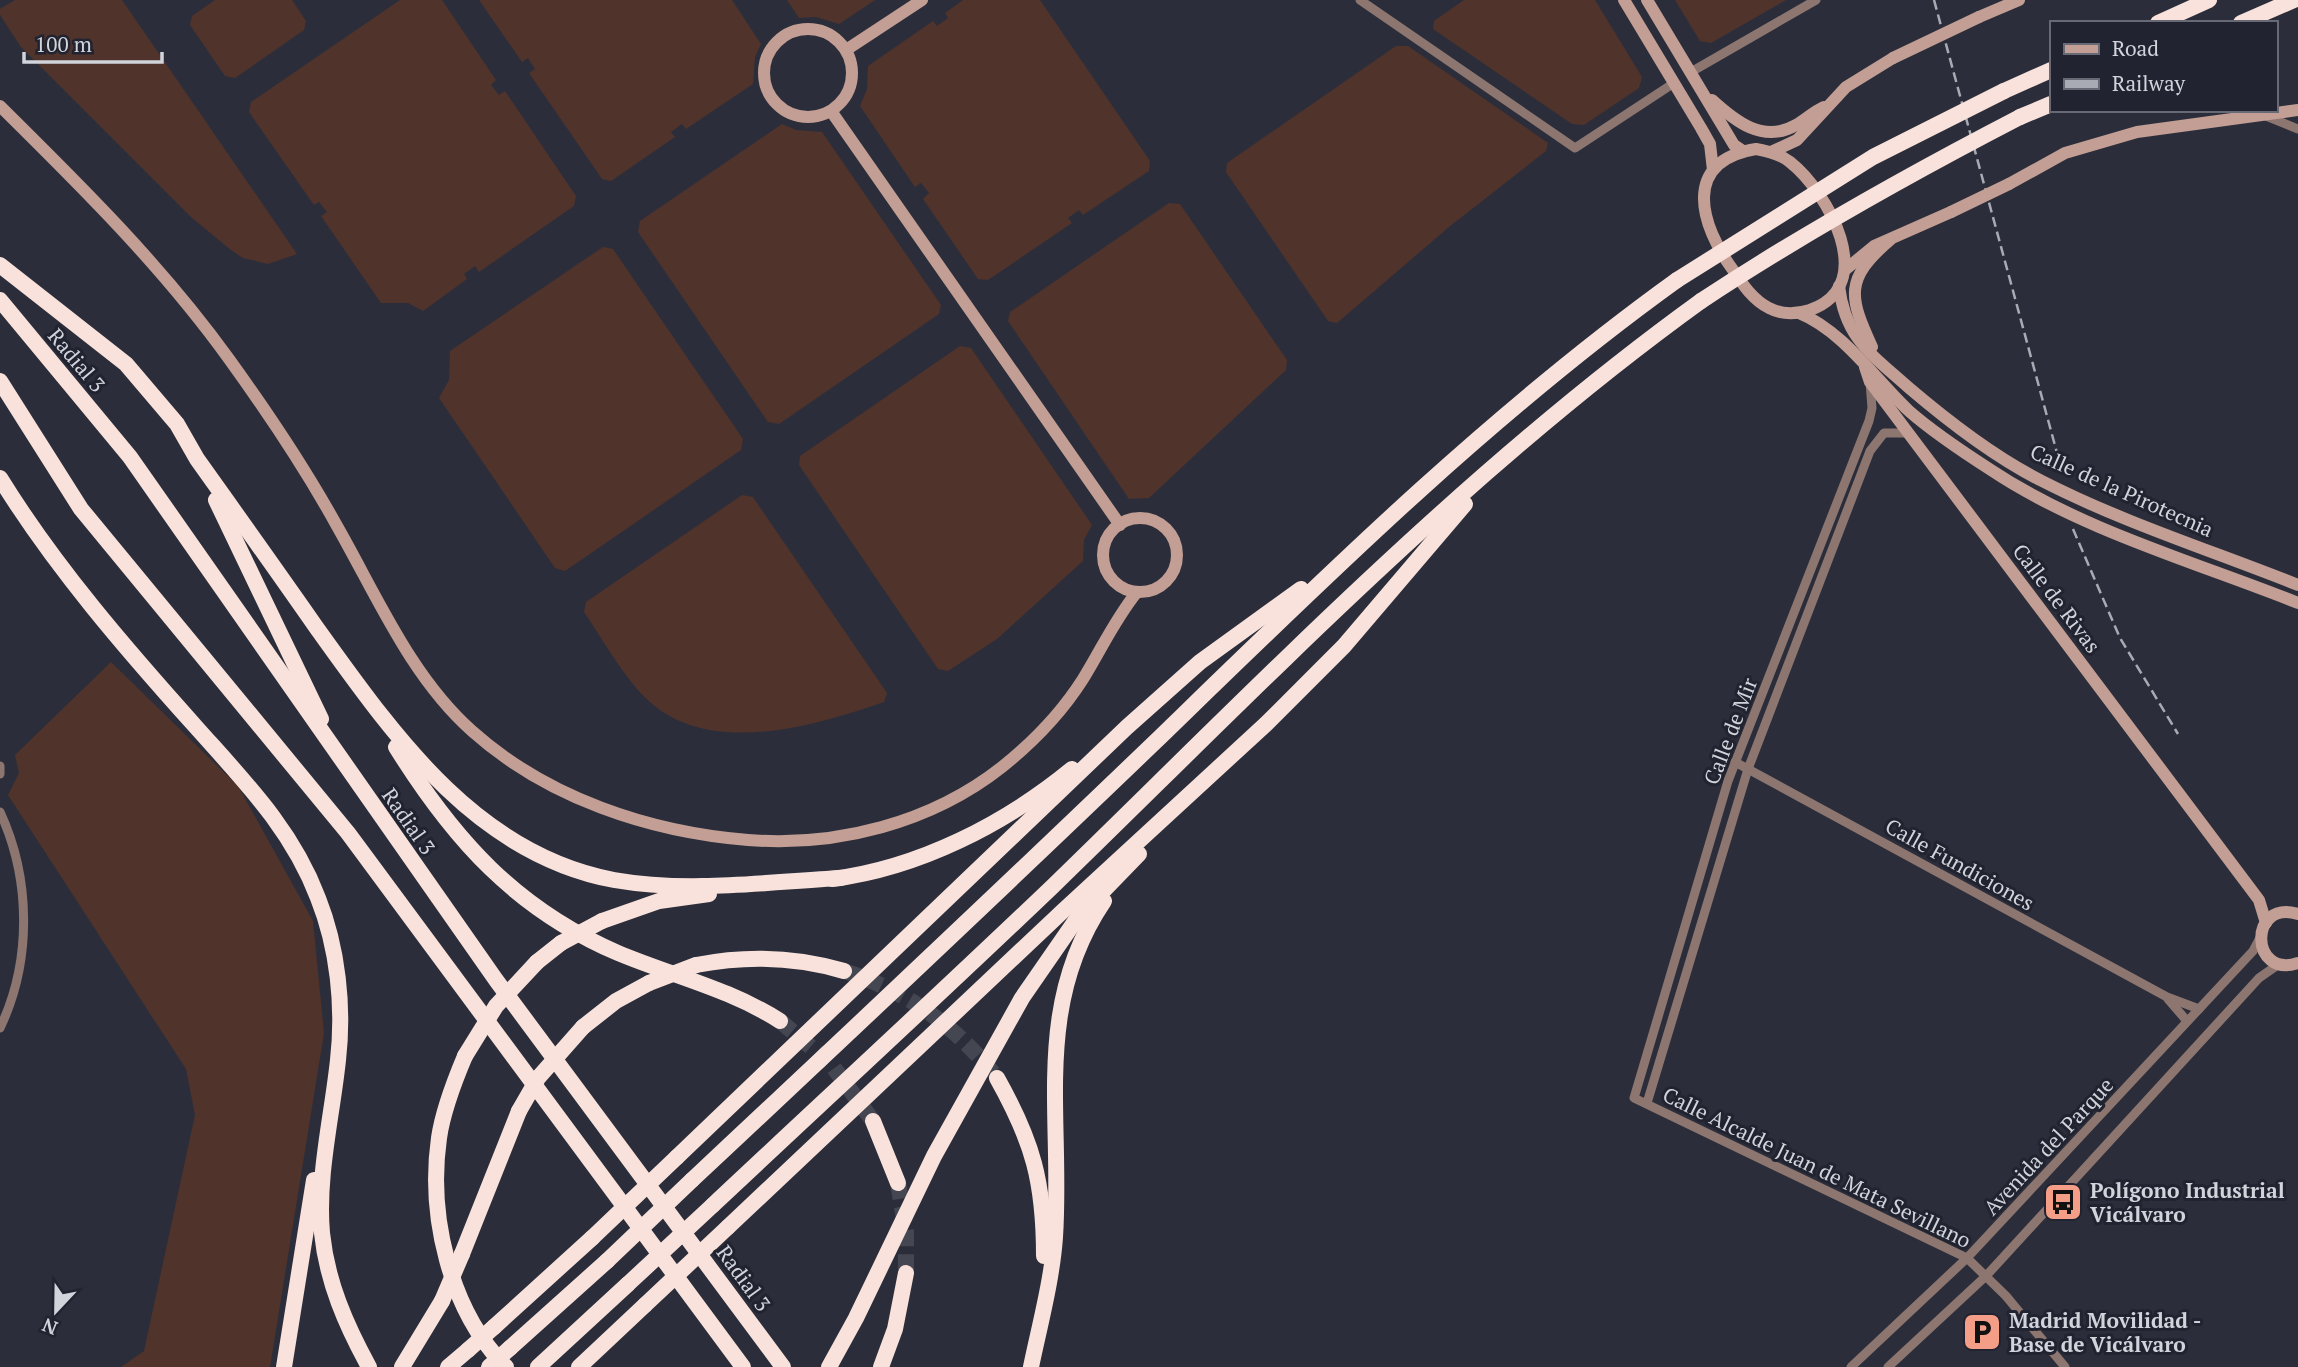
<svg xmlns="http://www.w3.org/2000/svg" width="2298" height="1367" viewBox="0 0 2298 1367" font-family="'PT Serif',serif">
<rect width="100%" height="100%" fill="#2b2e3a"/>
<!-- grass -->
<g fill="#50332b">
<path d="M 15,0 L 122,0 L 297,254 L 268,264 L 243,258 L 231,250 L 192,218 L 21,47 L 0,15 L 0,9 Z"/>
<path d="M 215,0 L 292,0 L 306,21 L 304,30 L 235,78 L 225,76 L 190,25 L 192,16 Z"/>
<path d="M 400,0 L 442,0 L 496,80 L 491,85 L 499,95 L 505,91 L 576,196 L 574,206 L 479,272 L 475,266 L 464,274 L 467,279 L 423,311 L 408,303 L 381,303 L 321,216 L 327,212 L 319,202 L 314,205 L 249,112 L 251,102 Z"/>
<path d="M 479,0 L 732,0 L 761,44 L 755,57 L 753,84 L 686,129 L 682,124 L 671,132 L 675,137 L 611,181 L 602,179 L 529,73 L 535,69 L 528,58 L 522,62 Z"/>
<path d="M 787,0 L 875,0 L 839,24 L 816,17 L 799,18 Z"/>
<path d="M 963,0 L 1040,0 L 1150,161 L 1149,171 L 1083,215 L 1079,210 L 1068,218 L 1072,223 L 988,280 L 978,279 L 923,199 L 929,193 L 921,183 L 915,187 L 860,106 L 867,89 L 868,66 L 933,21 L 937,26 L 948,18 L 945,13 Z"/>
<path d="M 1464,0 L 1595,0 L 1642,77 L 1639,88 L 1584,125 L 1572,124 L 1433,29 L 1434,21 Z"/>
<path d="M 1675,0 L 1786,0 L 1711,43 L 1700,41 Z"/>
<path d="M 1396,46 L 1408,46 L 1548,143 L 1546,151 L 1449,227 L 1337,323 L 1328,321 L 1226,172 L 1227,163 Z"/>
<path d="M 782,124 L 796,130 L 822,132 L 941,305 L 939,314 L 779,424 L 768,422 L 638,232 L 640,221 Z"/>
<path d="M 1169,203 L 1180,204 L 1287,360 L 1286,370 L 1149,498 L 1129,499 L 1008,321 L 1010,312 Z"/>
<path d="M 603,247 L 613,249 L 743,439 L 741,450 L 565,571 L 555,568 L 439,398 L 449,380 L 450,351 Z"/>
<path d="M 960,346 L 971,348 L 1092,525 L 1084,540 L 1083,561 L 997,639 L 948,671 L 938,669 L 799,465 L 800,456 Z"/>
<path d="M 742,495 L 753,497 L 887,693 L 884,702 C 817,725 718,755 656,707 C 628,686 604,641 584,612 L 586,602 Z"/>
<path d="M 111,662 L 238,786 L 313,921 L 324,1033 L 270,1367 L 121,1367 L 144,1351 L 195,1115 L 186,1069 L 8,795 L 19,773 L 15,755 Z"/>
</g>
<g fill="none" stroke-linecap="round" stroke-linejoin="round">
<!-- highway-tunnel -->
<g stroke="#444752" stroke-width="16" stroke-dasharray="16 8" stroke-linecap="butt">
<path d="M 844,971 C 906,991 952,1023 993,1073"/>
<path d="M 780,1021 L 831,1064 L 873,1121"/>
<path d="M 898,1183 L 906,1231 L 906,1273"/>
</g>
<!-- street -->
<g stroke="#8d7670" stroke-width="9">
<path d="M 1360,0 L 1575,148 L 1674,83"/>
<path d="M 1691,72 L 1816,0"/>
<path d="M 2266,116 L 2298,129"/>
<path d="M 1870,382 L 1872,408 L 1869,421 L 1728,781 L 1634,1098 L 1967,1258 L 2006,1296 L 2065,1367"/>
<path d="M 1735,762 L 2167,997 L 2199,1009"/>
<path d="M 0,766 L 0,774"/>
<path d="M 0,812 C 31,879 32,961 0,1028"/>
<path d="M 2168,999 L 2187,1021"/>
<path d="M 1647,1103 L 1748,769 L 1870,451 L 1884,433 L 1909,433"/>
<path d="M 1851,1367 L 1967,1258 L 2253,951 L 2260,938"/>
<path d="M 1888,1367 L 1986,1276 L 2259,978 L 2279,964"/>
</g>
<!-- secondary -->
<g stroke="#c29e94" stroke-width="12">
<path d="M 1624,0 L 1701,128 L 1710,144 L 1713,170"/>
<path d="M 1647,0 L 1734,145 L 1743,151"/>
<path d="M 1979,17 L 2019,0"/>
<circle cx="808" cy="73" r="44"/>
<path d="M 846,50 L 922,0"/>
<path d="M 1712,100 C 1735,121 1763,144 1796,125 C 1805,120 1813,112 1824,107"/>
<path d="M 0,106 C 81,186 162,266 229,359 C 268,413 305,468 337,526 C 377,596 411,677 472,731 C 547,798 649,832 748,840 C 837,847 931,823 1002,767 C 1032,743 1062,712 1083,679 C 1101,650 1115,619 1137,592"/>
<path d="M 831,111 L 1120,525"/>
<path d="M 1756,149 C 1768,151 1780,154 1790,162 C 1828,192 1880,285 1810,310 C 1797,314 1782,315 1769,308 C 1753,300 1743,285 1733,270 C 1700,225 1681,161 1756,149 Z"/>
<path d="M 1771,152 L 1797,140 L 1846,87 L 1893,58"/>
<path d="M 2009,184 L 2065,153 L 2137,132 L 2298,110"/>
<path d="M 1845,270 L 1874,246 L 1951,212"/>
<path d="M 1839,286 C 1845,338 1871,354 1908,387 C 1949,422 1994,457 2042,481 C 2124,523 2213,551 2298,585"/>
<path d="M 1799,313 C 1843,331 1874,378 1909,411 C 1934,433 1963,452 1991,470 C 2081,530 2198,563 2298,603"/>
<path d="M 1872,347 C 1849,297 1844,279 1890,240"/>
<path d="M 1865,367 L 1870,382 L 2259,900 L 2266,923"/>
<circle cx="1140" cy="555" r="37"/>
<path d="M 2298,914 C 2248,899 2250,979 2298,963"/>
</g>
<!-- highway -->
<g stroke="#f9e2dc" stroke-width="16">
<path d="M 2158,23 L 2209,0"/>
<path d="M 2241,23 L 2294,0"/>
<path d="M 2004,91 L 2051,70"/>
<path d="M 2020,117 L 2051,104"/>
<path d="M 0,265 L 126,364 L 177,424 L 197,459 C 237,515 277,571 316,627 C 393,734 475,854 614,880 C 688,893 767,882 841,878"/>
<path d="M 0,300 L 130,457 L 496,980 L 783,1367"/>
<path d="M 0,381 L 81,509 L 348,833 L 743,1367"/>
<path d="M 0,478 C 55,567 126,649 196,727 C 244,781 292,829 318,898 C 338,948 344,1007 338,1060 C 332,1117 317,1176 322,1233 C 327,1282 346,1325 369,1367"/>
<path d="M 216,500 L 321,719"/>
<path d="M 396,747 C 454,840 516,909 618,953 C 673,976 730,989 780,1021"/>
<path d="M 832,879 C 919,868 1005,824 1072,769"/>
<path d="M 602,921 L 659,901 L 709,894"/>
<path d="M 537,962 L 561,943"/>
<path d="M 696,965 C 747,955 794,956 844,971"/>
<path d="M 583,1027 L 616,1001 L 649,983"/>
<path d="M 465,1056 C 454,1082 443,1110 439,1138 C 428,1215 449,1310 506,1367"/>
<path d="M 997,1078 C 1033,1142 1044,1182 1044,1256"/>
<path d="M 873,1121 L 898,1183"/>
<path d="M 677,1157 L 1127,727 L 1200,662 L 1301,589"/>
<path d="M 692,1180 C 847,1035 1002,889 1155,742 C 1322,580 1488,416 1677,280"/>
<path d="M 713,1205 C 826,1099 940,994 1052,887 C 1261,684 1464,472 1701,301"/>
<path d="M 728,1227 L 1065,909 L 1266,724 L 1344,646 L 1465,504"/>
<path d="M 462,1254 L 519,1111"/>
<path d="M 494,1327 L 592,1238"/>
<path d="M 510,1348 L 607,1261"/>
<path d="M 284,1367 L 314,1180"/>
<path d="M 402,1367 L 442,1301"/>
<path d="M 448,1367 L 468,1350"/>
<path d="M 538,1367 L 628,1284"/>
<path d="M 579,1367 L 645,1305"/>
<path d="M 829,1367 L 856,1318 L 934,1156 L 1022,998 L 1078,917 L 1139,854"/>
<path d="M 881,1367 L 895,1329 L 906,1273"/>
<path d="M 1031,1367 C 1040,1324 1052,1280 1055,1237 C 1063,1117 1032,1007 1104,901"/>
</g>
<!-- rail -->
<g stroke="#a8abb3" stroke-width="2.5" stroke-dasharray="10 5" stroke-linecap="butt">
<path d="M 1934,0 L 2063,475"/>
<path d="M 2073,529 L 2120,638 L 2178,734"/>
</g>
<!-- secondary-bridge -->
<g stroke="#c29e94" stroke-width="12">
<path d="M 1893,58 L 1979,17"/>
<path d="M 1951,212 L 2009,184"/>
</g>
<!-- highway-bridge -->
<g stroke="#f9e2dc" stroke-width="16">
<path d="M 1677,280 L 1873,157 L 2004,91"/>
<path d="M 1701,301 C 1804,233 1910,174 2020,117"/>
<path d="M 561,943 L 602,921"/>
<path d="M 649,983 L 696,965"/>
<path d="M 465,1056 L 496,1006 L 537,962"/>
<path d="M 519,1111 L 538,1078 L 583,1027"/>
<path d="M 592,1238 L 677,1157"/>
<path d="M 607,1261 L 692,1180"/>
<path d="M 628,1284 L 713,1205"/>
<path d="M 442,1301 L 462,1254"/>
<path d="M 645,1305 L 728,1227"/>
<path d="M 468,1350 L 494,1327"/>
<path d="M 489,1367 L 510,1348"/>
</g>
</g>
<!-- icons -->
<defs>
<symbol id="bus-square" viewBox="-11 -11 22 22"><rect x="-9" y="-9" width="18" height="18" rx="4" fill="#f49e87" stroke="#212430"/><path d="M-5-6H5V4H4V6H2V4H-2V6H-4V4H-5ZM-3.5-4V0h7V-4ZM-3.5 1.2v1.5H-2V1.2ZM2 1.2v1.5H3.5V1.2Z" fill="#111"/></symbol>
<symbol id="parking-square" viewBox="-11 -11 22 22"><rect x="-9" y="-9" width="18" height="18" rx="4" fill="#f49e87" stroke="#212430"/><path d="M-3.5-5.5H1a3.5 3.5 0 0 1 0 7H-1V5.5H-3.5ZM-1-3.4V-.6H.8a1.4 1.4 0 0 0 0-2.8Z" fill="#111"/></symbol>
</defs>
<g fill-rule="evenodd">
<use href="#bus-square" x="2041" y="1180" width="44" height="44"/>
<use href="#parking-square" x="1960" y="1310" width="44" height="44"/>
</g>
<g text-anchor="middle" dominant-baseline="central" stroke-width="6" stroke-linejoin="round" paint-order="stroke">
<!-- street labels -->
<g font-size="21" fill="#d1d4db" stroke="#212430">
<text transform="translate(77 360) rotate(50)">Radial 3</text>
<text transform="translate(2122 490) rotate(24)">Calle de la Pirotecnia</text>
<text transform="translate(2057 598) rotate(53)">Calle de Rivas</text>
<text transform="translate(1730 731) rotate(-69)">Calle de Mir</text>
<text transform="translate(409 821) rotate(55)">Radial 3</text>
<text transform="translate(1960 864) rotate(29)">Calle Fundiciones</text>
<text transform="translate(2048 1146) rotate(-47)">Avenida del Parque</text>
<text transform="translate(1817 1167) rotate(26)">Calle Alcalde Juan de Mata Sevillano</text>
<text transform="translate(744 1278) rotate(54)">Radial 3</text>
</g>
<!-- poi labels -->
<g font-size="21" font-weight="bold" fill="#d1d4db" stroke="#212430" text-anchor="start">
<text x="2090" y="1190">Polígono Industrial<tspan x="2090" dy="24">Vicálvaro</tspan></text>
<text x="2009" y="1320">Madrid Movilidad -<tspan x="2009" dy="24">Base de Vicálvaro</tspan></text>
</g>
</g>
<!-- legend -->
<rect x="2050" y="21" width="228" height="91" fill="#212430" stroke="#676a74" stroke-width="2"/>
<rect x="2064" y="44" width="35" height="10" fill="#c29e94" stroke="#676a74" stroke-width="2"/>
<text x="2112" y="56" font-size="21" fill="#d1d4db">Road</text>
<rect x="2064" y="79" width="35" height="10" fill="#a8abb3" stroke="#676a74" stroke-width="2"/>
<text x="2112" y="91" font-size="21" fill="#d1d4db">Railway</text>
<!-- north arrow -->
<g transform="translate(56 1311) rotate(202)" stroke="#212430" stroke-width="5" paint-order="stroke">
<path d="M0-5L12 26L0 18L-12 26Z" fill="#d1d4db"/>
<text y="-10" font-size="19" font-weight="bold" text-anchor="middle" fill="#d1d4db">N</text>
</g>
<!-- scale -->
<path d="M24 52v10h138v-10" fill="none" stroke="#d1d4db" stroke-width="3.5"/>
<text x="35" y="52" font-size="21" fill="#d1d4db" stroke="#212430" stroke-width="5" paint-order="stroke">100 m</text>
</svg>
